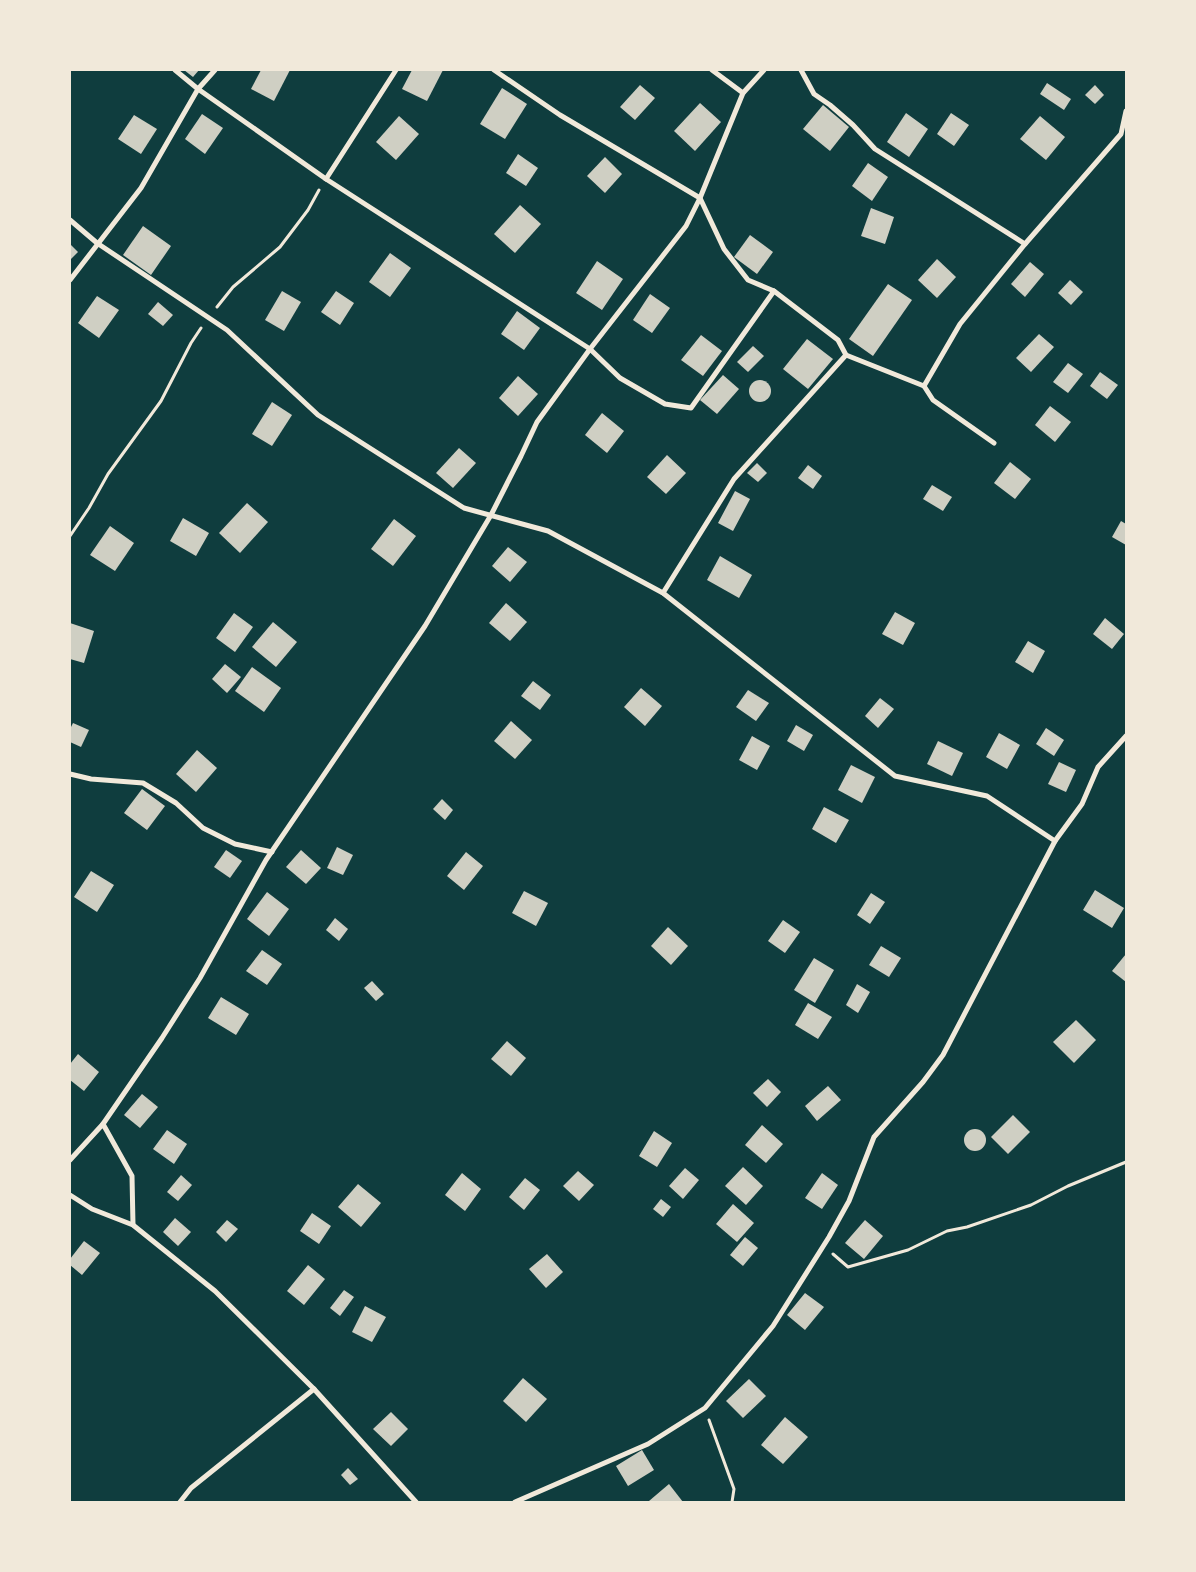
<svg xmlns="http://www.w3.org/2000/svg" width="1196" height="1572" viewBox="0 0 1196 1572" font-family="'Libre Baskerville',serif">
<rect width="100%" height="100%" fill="#0f3d3e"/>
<!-- building -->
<g fill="#cfcfc3">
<path d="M 184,70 L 199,70 L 193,77 Z"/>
<path d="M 261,70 L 290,70 L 274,101 L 251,89 Z"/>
<path d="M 412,70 L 443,70 L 427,101 L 402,89 Z"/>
<path d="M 1047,83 L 1071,99 L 1064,110 L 1040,94 Z"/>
<path d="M 640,85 L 655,98 L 635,120 L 620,107 Z"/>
<path d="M 1095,85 L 1104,95 L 1095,104 L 1085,95 Z"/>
<path d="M 502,88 L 527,104 L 505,139 L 480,124 Z"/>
<path d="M 700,103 L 721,122 L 695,151 L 674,131 Z"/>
<path d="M 823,105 L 849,127 L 830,151 L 803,129 Z"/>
<path d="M 906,113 L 928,129 L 909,157 L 887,142 Z"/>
<path d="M 951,113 L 969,125 L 954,146 L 937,134 Z"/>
<path d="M 202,114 L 223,128 L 205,154 L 185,139 Z"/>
<path d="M 134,115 L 157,129 L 141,154 L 118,139 Z"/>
<path d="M 399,116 L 419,134 L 396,160 L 376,142 Z"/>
<path d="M 1040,116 L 1065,137 L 1046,160 L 1020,139 Z"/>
<path d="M 518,154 L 538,168 L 526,186 L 506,173 Z"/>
<path d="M 605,157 L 622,174 L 605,193 L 587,176 Z"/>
<path d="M 868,163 L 888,177 L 872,201 L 852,186 Z"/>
<path d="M 520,205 L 541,224 L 515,253 L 494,234 Z"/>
<path d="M 871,208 L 894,217 L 885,244 L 861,236 Z"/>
<path d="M 143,226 L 171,246 L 151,275 L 123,255 Z"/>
<path d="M 750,235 L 773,252 L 757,274 L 734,257 Z"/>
<path d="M 70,244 L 78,252 L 70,260 Z"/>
<path d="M 390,253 L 411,268 L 390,297 L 369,282 Z"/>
<path d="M 937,259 L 956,277 L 937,298 L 918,280 Z"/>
<path d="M 597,261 L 623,279 L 602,310 L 576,293 Z"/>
<path d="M 1030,262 L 1044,274 L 1025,297 L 1011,284 Z"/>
<path d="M 1070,280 L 1083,292 L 1071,305 L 1058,293 Z"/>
<path d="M 888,284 L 912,300 L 873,356 L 849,339 Z"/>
<path d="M 282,291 L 301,302 L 284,331 L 265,320 Z"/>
<path d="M 336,291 L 354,303 L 340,325 L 321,312 Z"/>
<path d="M 650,294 L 670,308 L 652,333 L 633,320 Z"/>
<path d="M 97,296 L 119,310 L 99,338 L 78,323 Z"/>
<path d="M 158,302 L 173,315 L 163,326 L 148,314 Z"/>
<path d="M 517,311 L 540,328 L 524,350 L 501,334 Z"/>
<path d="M 1039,334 L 1054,347 L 1031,372 L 1016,358 Z"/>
<path d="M 701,335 L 722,351 L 703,376 L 681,360 Z"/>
<path d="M 807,339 L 833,359 L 808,389 L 783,369 Z"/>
<path d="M 753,346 L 764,356 L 748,372 L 737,362 Z"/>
<path d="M 1068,363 L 1083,374 L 1068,393 L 1053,382 Z"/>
<path d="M 1100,372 L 1118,385 L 1107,399 L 1090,386 Z"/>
<path d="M 723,375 L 739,389 L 717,414 L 700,400 Z"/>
<path d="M 518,376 L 538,394 L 518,416 L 499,398 Z"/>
<circle cx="760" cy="391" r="11"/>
<path d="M 272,402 L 292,415 L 272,446 L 252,434 Z"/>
<path d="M 1050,406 L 1071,422 L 1055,442 L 1035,425 Z"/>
<path d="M 602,413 L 624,431 L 607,453 L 585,435 Z"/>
<path d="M 459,448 L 476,463 L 453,488 L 436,473 Z"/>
<path d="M 667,455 L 686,473 L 666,494 L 647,477 Z"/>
<path d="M 1010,462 L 1031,479 L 1015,499 L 994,483 Z"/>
<path d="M 757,463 L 767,473 L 758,482 L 747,473 Z"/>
<path d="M 808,465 L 822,476 L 813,489 L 798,478 Z"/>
<path d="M 932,485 L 952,497 L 943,511 L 923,499 Z"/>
<path d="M 735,491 L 750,499 L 733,531 L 718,523 Z"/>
<path d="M 247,503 L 268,522 L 240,553 L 219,533 Z"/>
<path d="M 183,518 L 209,533 L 196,556 L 170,541 Z"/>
<path d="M 394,519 L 416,536 L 393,566 L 371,549 Z"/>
<path d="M 1121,521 L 1126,524 L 1126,545 L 1112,537 Z"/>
<path d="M 110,526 L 134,543 L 115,571 L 90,555 Z"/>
<path d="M 508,547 L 527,562 L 510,582 L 492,566 Z"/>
<path d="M 720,556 L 752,575 L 739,598 L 707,580 Z"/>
<path d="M 506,603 L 527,622 L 510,641 L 489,623 Z"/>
<path d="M 895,612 L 915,623 L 903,645 L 882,634 Z"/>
<path d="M 234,613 L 253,627 L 235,652 L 216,638 Z"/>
<path d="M 1105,618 L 1124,634 L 1112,649 L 1093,634 Z"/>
<path d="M 273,622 L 297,642 L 276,667 L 252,647 Z"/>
<path d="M 70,623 L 94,631 L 84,663 L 70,659 Z"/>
<path d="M 1028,641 L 1045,651 L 1033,673 L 1015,662 Z"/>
<path d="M 225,664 L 241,677 L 227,693 L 212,679 Z"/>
<path d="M 252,667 L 281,688 L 264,712 L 235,691 Z"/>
<path d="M 533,681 L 551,695 L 540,710 L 521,696 Z"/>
<path d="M 641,688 L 662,706 L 645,726 L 624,707 Z"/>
<path d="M 748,690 L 769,703 L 756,721 L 736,707 Z"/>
<path d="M 880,698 L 894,709 L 878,728 L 865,716 Z"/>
<path d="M 511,721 L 532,740 L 515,759 L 494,741 Z"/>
<path d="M 73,723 L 89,730 L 81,747 L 70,742 L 70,729 Z"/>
<path d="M 796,725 L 813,735 L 804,751 L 787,741 Z"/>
<path d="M 1046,728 L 1064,740 L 1054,756 L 1036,744 Z"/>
<path d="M 999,733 L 1020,745 L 1007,769 L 986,757 Z"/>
<path d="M 752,736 L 770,746 L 757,770 L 739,760 Z"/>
<path d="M 938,741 L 963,753 L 952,776 L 927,764 Z"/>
<path d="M 197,750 L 217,768 L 196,792 L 176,774 Z"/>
<path d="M 1059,762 L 1076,770 L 1066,792 L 1048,784 Z"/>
<path d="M 851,765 L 875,777 L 862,803 L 838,790 Z"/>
<path d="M 142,789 L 165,806 L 147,830 L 124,813 Z"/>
<path d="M 442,799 L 453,810 L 445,820 L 433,809 Z"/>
<path d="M 824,807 L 849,820 L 836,843 L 812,829 Z"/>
<path d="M 337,847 L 353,855 L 343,875 L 327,868 Z"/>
<path d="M 226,850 L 242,861 L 230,878 L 214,867 Z"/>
<path d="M 301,850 L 321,868 L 306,884 L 286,867 Z"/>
<path d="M 466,852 L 483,866 L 464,890 L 447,876 Z"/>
<path d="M 91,871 L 114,885 L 97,912 L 74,897 Z"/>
<path d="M 1095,890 L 1124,908 L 1112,928 L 1083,910 Z"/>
<path d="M 524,891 L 548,903 L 536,926 L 512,913 Z"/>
<path d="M 267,892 L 289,909 L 269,936 L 247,919 Z"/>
<path d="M 871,893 L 885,902 L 870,924 L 857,915 Z"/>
<path d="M 335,918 L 348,929 L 339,941 L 326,930 Z"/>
<path d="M 783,920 L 800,932 L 785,953 L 768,941 Z"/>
<path d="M 668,927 L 688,946 L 671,965 L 651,946 Z"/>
<path d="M 881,946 L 901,958 L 889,977 L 869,965 Z"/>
<path d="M 262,950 L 282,964 L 267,985 L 246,971 Z"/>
<path d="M 1126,954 L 1126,982 L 1112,971 Z"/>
<path d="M 814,958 L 834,970 L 815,1003 L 794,990 Z"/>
<path d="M 372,981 L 384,994 L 376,1001 L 364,988 Z"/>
<path d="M 857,984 L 870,992 L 858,1013 L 846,1005 Z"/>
<path d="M 221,997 L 249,1014 L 236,1035 L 208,1018 Z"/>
<path d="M 808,1003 L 832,1017 L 818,1039 L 795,1025 Z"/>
<path d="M 1076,1020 L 1096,1040 L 1074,1063 L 1053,1042 Z"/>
<path d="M 507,1041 L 526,1058 L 511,1076 L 491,1059 Z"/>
<path d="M 78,1054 L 99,1072 L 84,1091 L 70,1080 L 70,1064 Z"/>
<path d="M 768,1079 L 781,1092 L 767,1107 L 753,1093 Z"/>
<path d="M 828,1086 L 841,1100 L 817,1121 L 805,1106 Z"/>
<path d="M 142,1094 L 158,1107 L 140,1128 L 124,1115 Z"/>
<path d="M 1013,1115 L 1030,1132 L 1008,1154 L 991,1137 Z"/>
<path d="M 762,1125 L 783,1144 L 766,1163 L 745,1145 Z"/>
<circle cx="975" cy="1140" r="11"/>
<path d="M 167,1130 L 187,1144 L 174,1164 L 153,1149 Z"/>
<path d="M 654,1131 L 672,1143 L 657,1167 L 639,1156 Z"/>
<path d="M 743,1167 L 763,1186 L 746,1205 L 725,1186 Z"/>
<path d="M 685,1168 L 699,1180 L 683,1199 L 669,1186 Z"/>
<path d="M 578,1171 L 594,1185 L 579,1201 L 563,1186 Z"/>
<path d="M 462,1173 L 481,1189 L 465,1211 L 445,1195 Z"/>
<path d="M 822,1173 L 838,1185 L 822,1209 L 805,1198 Z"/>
<path d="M 181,1175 L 192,1185 L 178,1201 L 167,1192 Z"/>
<path d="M 525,1178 L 540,1190 L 524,1210 L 509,1197 Z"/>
<path d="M 358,1184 L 381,1203 L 361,1227 L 338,1207 Z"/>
<path d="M 661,1199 L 671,1207 L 663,1217 L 653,1209 Z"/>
<path d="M 733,1204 L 754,1223 L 737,1242 L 716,1224 Z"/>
<path d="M 312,1213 L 331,1226 L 319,1244 L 300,1231 Z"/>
<path d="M 175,1218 L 191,1232 L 178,1246 L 163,1232 Z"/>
<path d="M 227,1220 L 238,1229 L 226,1242 L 216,1232 Z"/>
<path d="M 865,1220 L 883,1236 L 864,1259 L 845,1243 Z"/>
<path d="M 745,1237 L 758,1248 L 743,1266 L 730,1255 Z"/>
<path d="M 84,1241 L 100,1253 L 82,1275 L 70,1265 L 70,1259 Z"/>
<path d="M 547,1254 L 563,1272 L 546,1288 L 529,1269 Z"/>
<path d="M 308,1265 L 325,1279 L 304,1305 L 287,1291 Z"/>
<path d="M 344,1290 L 354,1297 L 340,1316 L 330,1308 Z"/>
<path d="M 805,1293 L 824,1307 L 805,1330 L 787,1315 Z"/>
<path d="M 365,1306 L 386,1317 L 372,1342 L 352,1332 Z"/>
<path d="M 523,1378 L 547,1399 L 526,1422 L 503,1401 Z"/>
<path d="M 749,1379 L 766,1396 L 743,1418 L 726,1401 Z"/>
<path d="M 391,1412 L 408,1429 L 391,1446 L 373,1429 Z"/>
<path d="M 785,1417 L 808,1437 L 783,1464 L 761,1445 Z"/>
<path d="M 642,1450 L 654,1470 L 628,1486 L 616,1466 Z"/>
<path d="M 348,1468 L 358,1479 L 350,1485 L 341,1475 Z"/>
<path d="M 669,1484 L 683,1502 L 650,1502 L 649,1501 Z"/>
</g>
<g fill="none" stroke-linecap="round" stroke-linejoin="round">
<!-- path -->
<g stroke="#f1e9da" stroke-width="3">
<path d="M 217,307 L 233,287 L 280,247 L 308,210 L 319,190"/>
<path d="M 70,536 L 89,508 L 108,474 L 161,401 L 191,343 L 201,328"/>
<path d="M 833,1254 L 848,1267 L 908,1250 L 947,1231 L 967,1227 L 1031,1205 L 1068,1186 L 1126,1162"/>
<path d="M 709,1420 L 734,1489 L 732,1502"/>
</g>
<!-- minor -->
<g stroke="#f1e9da" stroke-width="5">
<path d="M 175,70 L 198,89 L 326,179 L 590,349 L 620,378 L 665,404 L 691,408 L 774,291"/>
<path d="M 494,70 L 560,115 L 700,198 L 724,249 L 748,280 L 774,291 L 838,340 L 846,355"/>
<path d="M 712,70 L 743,93"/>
<path d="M 801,70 L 814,94 L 830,105 L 853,125 L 875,149 L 1025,244"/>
<path d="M 326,179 L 396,70"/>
<path d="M 70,220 L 97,243 L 227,330 L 318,415 L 464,508 L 548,531 L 663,593 L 895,776 L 987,796 L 1055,841"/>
<path d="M 70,280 L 141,188 L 198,89 L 215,70"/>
<path d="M 924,386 L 960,324 L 1025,244 L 1121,134 L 1126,111"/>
<path d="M 663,593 L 734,479 L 846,355 L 924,386 L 933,400 L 994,443"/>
<path d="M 70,774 L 91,779 L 143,783 L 176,803 L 203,828 L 235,844 L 272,852"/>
<path d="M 103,1124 L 162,1038 L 200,978 L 266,860 L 425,626 L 491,515 L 521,456 L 537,422 L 590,349 L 686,226 L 700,198 L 743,93 L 764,70"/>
<path d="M 70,1160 L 103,1124 L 132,1176 L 133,1225"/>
<path d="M 70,1195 L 92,1209 L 133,1225 L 215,1291 L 314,1389 L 416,1502"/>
<path d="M 180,1502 L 191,1488 L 314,1389"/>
<path d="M 515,1502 L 648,1444 L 705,1408 L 773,1326 L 829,1237 L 849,1201 L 874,1137 L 923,1082 L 943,1055 L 1055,841 L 1082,804 L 1098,767 L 1126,736"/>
</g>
</g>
<!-- border -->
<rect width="1196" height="1572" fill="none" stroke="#f1e9da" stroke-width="142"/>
</svg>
